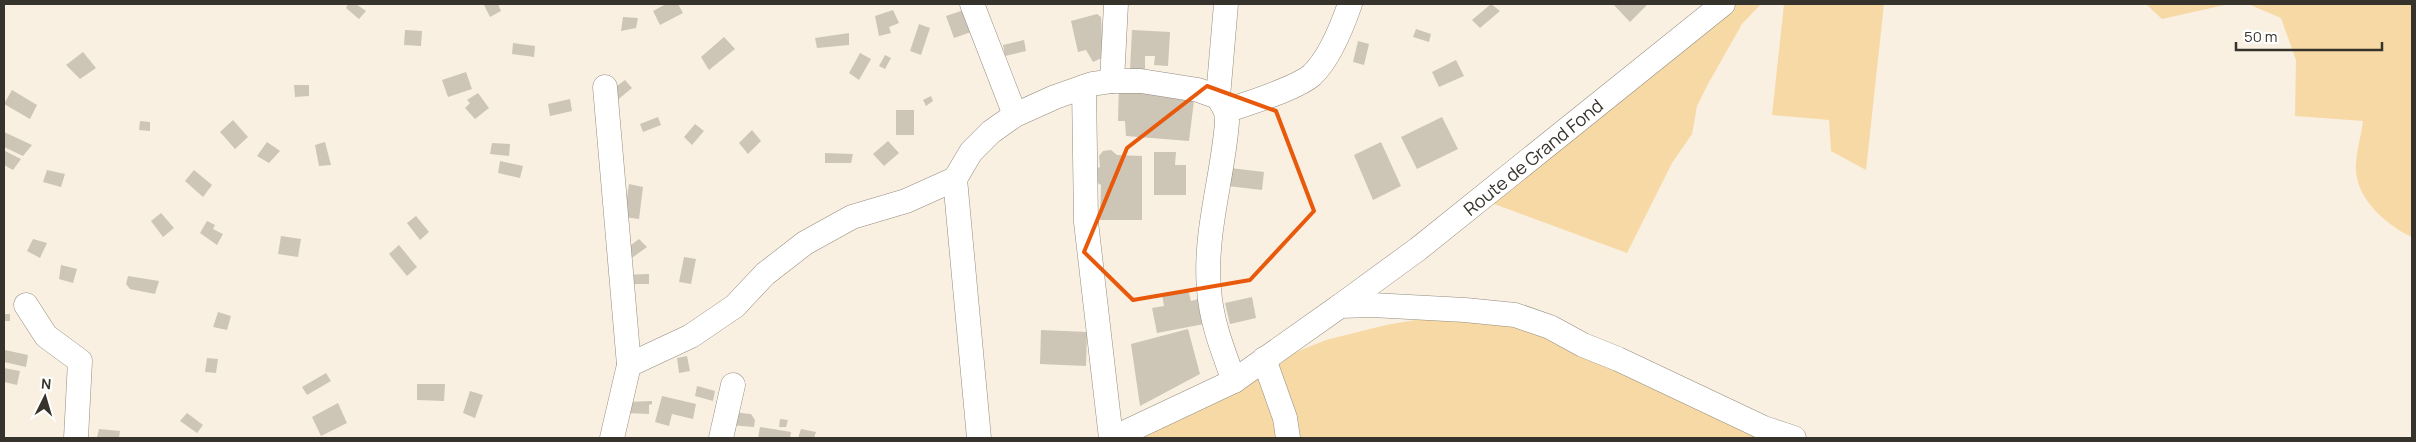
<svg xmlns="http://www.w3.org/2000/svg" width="2416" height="442" viewBox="0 0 2416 442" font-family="Manrope,sans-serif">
<rect width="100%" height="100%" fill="#f9f0e1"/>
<!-- green -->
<g fill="#f7d9a5">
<path d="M 1732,4 L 1761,4 L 1742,24 L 1708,84 L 1697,106 L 1692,134 L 1672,163 L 1627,253 L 1475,197 Z"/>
<path d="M 1784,4 L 1884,4 L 1866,170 L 1831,151 L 1829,120 L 1772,115 Z"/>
<path d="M 2146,4 L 2229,4 L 2162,19 Z"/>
<path d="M 2248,4 L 2412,4 L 2412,237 C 2388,226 2358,201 2356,171 C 2355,156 2361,137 2363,121 L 2295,116 L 2296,60 L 2281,18 Z"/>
<path d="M 1457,313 L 1535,329 L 1762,438 L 1118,438 L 1236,376 L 1326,340 L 1386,325 Z"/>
</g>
<!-- building -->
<g fill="#cdc5b6">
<path d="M 348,4 L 356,4 L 366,11 L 359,19 L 346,8 Z"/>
<path d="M 488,4 L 498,4 L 501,11 L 490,17 L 484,5 Z"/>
<path d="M 666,4 L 678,4 L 683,13 L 660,25 L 653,11 Z"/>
<path d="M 1491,4 L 1500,11 L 1480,28 L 1472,20 Z"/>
<path d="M 1613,4 L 1648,4 L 1630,22 Z"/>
<path d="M 970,8 L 977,30 L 954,38 L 946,16 Z"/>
<path d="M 893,10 L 899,23 L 889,27 L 891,33 L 879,36 L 875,16 Z"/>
<path d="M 1097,14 L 1101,17 L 1102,37 L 1108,43 L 1104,57 L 1093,62 L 1086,50 L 1078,52 L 1071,21 Z"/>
<path d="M 623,17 L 638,18 L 636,28 L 621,31 Z"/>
<path d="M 919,24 L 930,28 L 921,55 L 910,51 Z"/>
<path d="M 1416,29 L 1431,34 L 1429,42 L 1413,37 Z"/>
<path d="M 405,30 L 422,31 L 421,46 L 404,45 Z"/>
<path d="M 1132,30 L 1170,32 L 1168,66 L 1154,65 L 1155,56 L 1145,56 L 1145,71 L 1130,70 Z"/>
<path d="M 849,33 L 849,45 L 817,48 L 815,38 Z"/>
<path d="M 724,37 L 735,49 L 709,70 L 701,57 Z"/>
<path d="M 1024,40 L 1026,51 L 1005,56 L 1003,45 Z"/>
<path d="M 1358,41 L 1369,44 L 1364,65 L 1353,62 Z"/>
<path d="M 513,43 L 535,46 L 534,57 L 512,54 Z"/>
<path d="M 83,52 L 96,68 L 80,79 L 66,65 Z"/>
<path d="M 860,53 L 871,59 L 859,80 L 849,73 Z"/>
<path d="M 885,55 L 891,58 L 885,69 L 879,66 Z"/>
<path d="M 1456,60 L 1464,76 L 1439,87 L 1432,72 Z"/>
<path d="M 466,72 L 472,89 L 448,97 L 442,80 Z"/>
<path d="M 625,80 L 632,88 L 615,102 L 610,91 Z"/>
<path d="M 1119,83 L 1194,101 L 1189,141 L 1126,136 L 1125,121 L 1118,121 Z"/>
<path d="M 294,85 L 309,85 L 309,96 L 295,97 Z"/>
<path d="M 12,90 L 37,105 L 30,119 L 4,104 Z"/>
<path d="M 478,93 L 489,108 L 475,119 L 465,108 L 470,103 L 467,100 Z"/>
<path d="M 931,96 L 933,101 L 926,106 L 923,100 Z"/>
<path d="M 570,99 L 572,111 L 550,116 L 548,104 Z"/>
<rect x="896" y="110" width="18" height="25"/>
<path d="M 658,117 L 661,125 L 643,132 L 640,124 Z"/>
<path d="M 1442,117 L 1458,149 L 1417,169 L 1401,137 Z"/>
<path d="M 233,120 L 248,137 L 235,149 L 220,132 Z"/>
<path d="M 140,121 L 150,122 L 150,131 L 139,130 Z"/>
<path d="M 695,124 L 704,131 L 692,145 L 684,137 Z"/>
<path d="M 752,130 L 761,141 L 748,154 L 739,143 Z"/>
<path d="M 4,132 L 32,145 L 23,156 L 4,147 Z"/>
<path d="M 888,141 L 899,153 L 884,166 L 873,154 Z"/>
<path d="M 267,142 L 280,151 L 269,163 L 257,156 Z"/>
<path d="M 325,142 L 331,165 L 319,166 L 315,145 Z"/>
<path d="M 1381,142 L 1401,186 L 1373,200 L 1354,155 Z"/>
<path d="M 492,143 L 510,144 L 509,156 L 490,154 Z"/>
<path d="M 1111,150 L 1117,155 L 1142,156 L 1142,220 L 1100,220 L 1101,185 L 1096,182 L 1095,169 L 1100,167 L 1099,156 L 1103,151 Z"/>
<path d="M 5,151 L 21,159 L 13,170 L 4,165 Z"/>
<path d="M 1154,152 L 1176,152 L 1175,165 L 1186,165 L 1186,195 L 1154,195 Z"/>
<path d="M 825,153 L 853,154 L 851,163 L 825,163 Z"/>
<path d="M 500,161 L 523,166 L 520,178 L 498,173 Z"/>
<path d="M 1230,168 L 1264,172 L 1262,190 L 1228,186 Z"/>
<path d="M 47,170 L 65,174 L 61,187 L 43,182 Z"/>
<path d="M 194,170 L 212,185 L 203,197 L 185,181 Z"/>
<path d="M 629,184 L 643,187 L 639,219 L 624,217 Z"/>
<path d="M 161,213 L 174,228 L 163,237 L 151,221 Z"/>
<path d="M 416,216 L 429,232 L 420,240 L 407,223 Z"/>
<path d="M 207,221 L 215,225 L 213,229 L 223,234 L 217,245 L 200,233 Z"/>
<path d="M 281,236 L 301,239 L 298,257 L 278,254 Z"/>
<path d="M 33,239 L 47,243 L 40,258 L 27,251 Z"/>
<path d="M 639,239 L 647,247 L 629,260 L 623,251 Z"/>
<path d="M 399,245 L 417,267 L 407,276 L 389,254 Z"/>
<path d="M 684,257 L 696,259 L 691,284 L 679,282 Z"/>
<path d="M 61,265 L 77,269 L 73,283 L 59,279 Z"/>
<path d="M 649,274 L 649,284 L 624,284 L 622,275 Z"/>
<path d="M 128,276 L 159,281 L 155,294 L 130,289 L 126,284 Z"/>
<path d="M 1188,290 L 1191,301 L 1199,299 L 1204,324 L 1157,333 L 1152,308 L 1164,306 L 1162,295 Z"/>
<path d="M 1252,297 L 1256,318 L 1230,324 L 1225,303 Z"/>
<path d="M 218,312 L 231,316 L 227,330 L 213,327 Z"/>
<rect x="4" y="314" width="6" height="7"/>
<path d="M 1188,329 L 1200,374 L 1140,406 L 1131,344 Z"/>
<path d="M 1041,330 L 1087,332 L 1086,366 L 1040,364 Z"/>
<path d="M 5,350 L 28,355 L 26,367 L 4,362 Z"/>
<path d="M 687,356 L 690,371 L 679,373 L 677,358 Z"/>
<path d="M 207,358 L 218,359 L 216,373 L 205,372 Z"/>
<path d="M 4,368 L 20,371 L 17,385 L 4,382 Z"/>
<path d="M 326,373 L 331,381 L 307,395 L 302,387 Z"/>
<path d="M 417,384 L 445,384 L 444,401 L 417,400 Z"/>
<path d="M 697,386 L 715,391 L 713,401 L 695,396 Z"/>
<path d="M 470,391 L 483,395 L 475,418 L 463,413 Z"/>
<path d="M 662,396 L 696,404 L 693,419 L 672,414 L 669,426 L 655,422 Z"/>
<path d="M 652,401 L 652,404 L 649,405 L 649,414 L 625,413 L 626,402 Z"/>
<path d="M 338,403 L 347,423 L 321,436 L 312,417 Z"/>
<path d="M 731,412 L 751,414 L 755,420 L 754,427 L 730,425 Z"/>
<path d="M 187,413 L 203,425 L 197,433 L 180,421 Z"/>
<path d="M 780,419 L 788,420 L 786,427 L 779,427 Z"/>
<path d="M 760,427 L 791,432 L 790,438 L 758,438 Z"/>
<path d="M 99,429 L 120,431 L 119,438 L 97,438 Z"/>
<path d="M 801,429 L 816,432 L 814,438 L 798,438 Z"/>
</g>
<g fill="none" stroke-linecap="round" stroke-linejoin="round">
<defs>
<g id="minor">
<path d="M 972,4 L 1015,115"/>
<path d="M 1226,4 L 1218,97 L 1226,111 L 1227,122 C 1223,177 1204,233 1209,289 C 1211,321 1223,351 1234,381"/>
<path d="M 1112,81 L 1116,4"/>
<path d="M 605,87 L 629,365 L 612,438"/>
<path d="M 1084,87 L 1086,222 L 1111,438"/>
<path d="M 1226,111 C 1248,103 1296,89 1312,75 C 1330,58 1342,27 1350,4"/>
<path d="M 955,179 L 979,438"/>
<path d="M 26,305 L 46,336 L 80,361 L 76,438"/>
<path d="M 1340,306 L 1418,249 L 1723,4"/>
<path d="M 1264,359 L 1285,418 L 1288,438"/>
<path d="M 629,365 L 691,336 L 735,306 L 765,274 L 805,243 L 852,217 L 906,201 L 955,179 L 971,152 L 991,132 L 1015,115 L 1055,97 L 1092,84 L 1112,81 L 1141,81 L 1198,90 L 1218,97"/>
<path d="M 721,438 L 733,385"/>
<path d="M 1113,438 L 1234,381 L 1340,306 L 1372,305 L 1465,310 L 1515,315 L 1550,327 L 1583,345 L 1618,359 L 1764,428 L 1794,438"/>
</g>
</defs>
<!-- minor casing -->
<use href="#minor" stroke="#948c7e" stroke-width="25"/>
<!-- minor -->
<use href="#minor" stroke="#fff" stroke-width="24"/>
</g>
<!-- marked area -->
<path fill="none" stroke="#e8590c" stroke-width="4" stroke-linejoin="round" d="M 1207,86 L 1276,111 L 1314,211 L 1250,280 L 1133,300 L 1084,252 L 1127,148 Z"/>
<g text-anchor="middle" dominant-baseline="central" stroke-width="5" stroke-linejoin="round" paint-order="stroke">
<!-- street labels -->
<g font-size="18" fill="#36322c" stroke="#fff">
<text transform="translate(1533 157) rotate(-39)">Route de Grand Fond</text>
</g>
</g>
<!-- border -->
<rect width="2416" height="442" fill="none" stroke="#36322c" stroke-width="10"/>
<!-- north arrow -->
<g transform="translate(45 397) rotate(5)" stroke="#ffffff" stroke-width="4" paint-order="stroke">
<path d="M0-4L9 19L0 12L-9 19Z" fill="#36322c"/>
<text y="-8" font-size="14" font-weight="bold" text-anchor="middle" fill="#36322c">N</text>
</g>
<!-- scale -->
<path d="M2236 42v8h146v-8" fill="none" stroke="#36322c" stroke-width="2.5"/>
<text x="2244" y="42" font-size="15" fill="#36322c" stroke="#ffffff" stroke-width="4" paint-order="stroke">50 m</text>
</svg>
